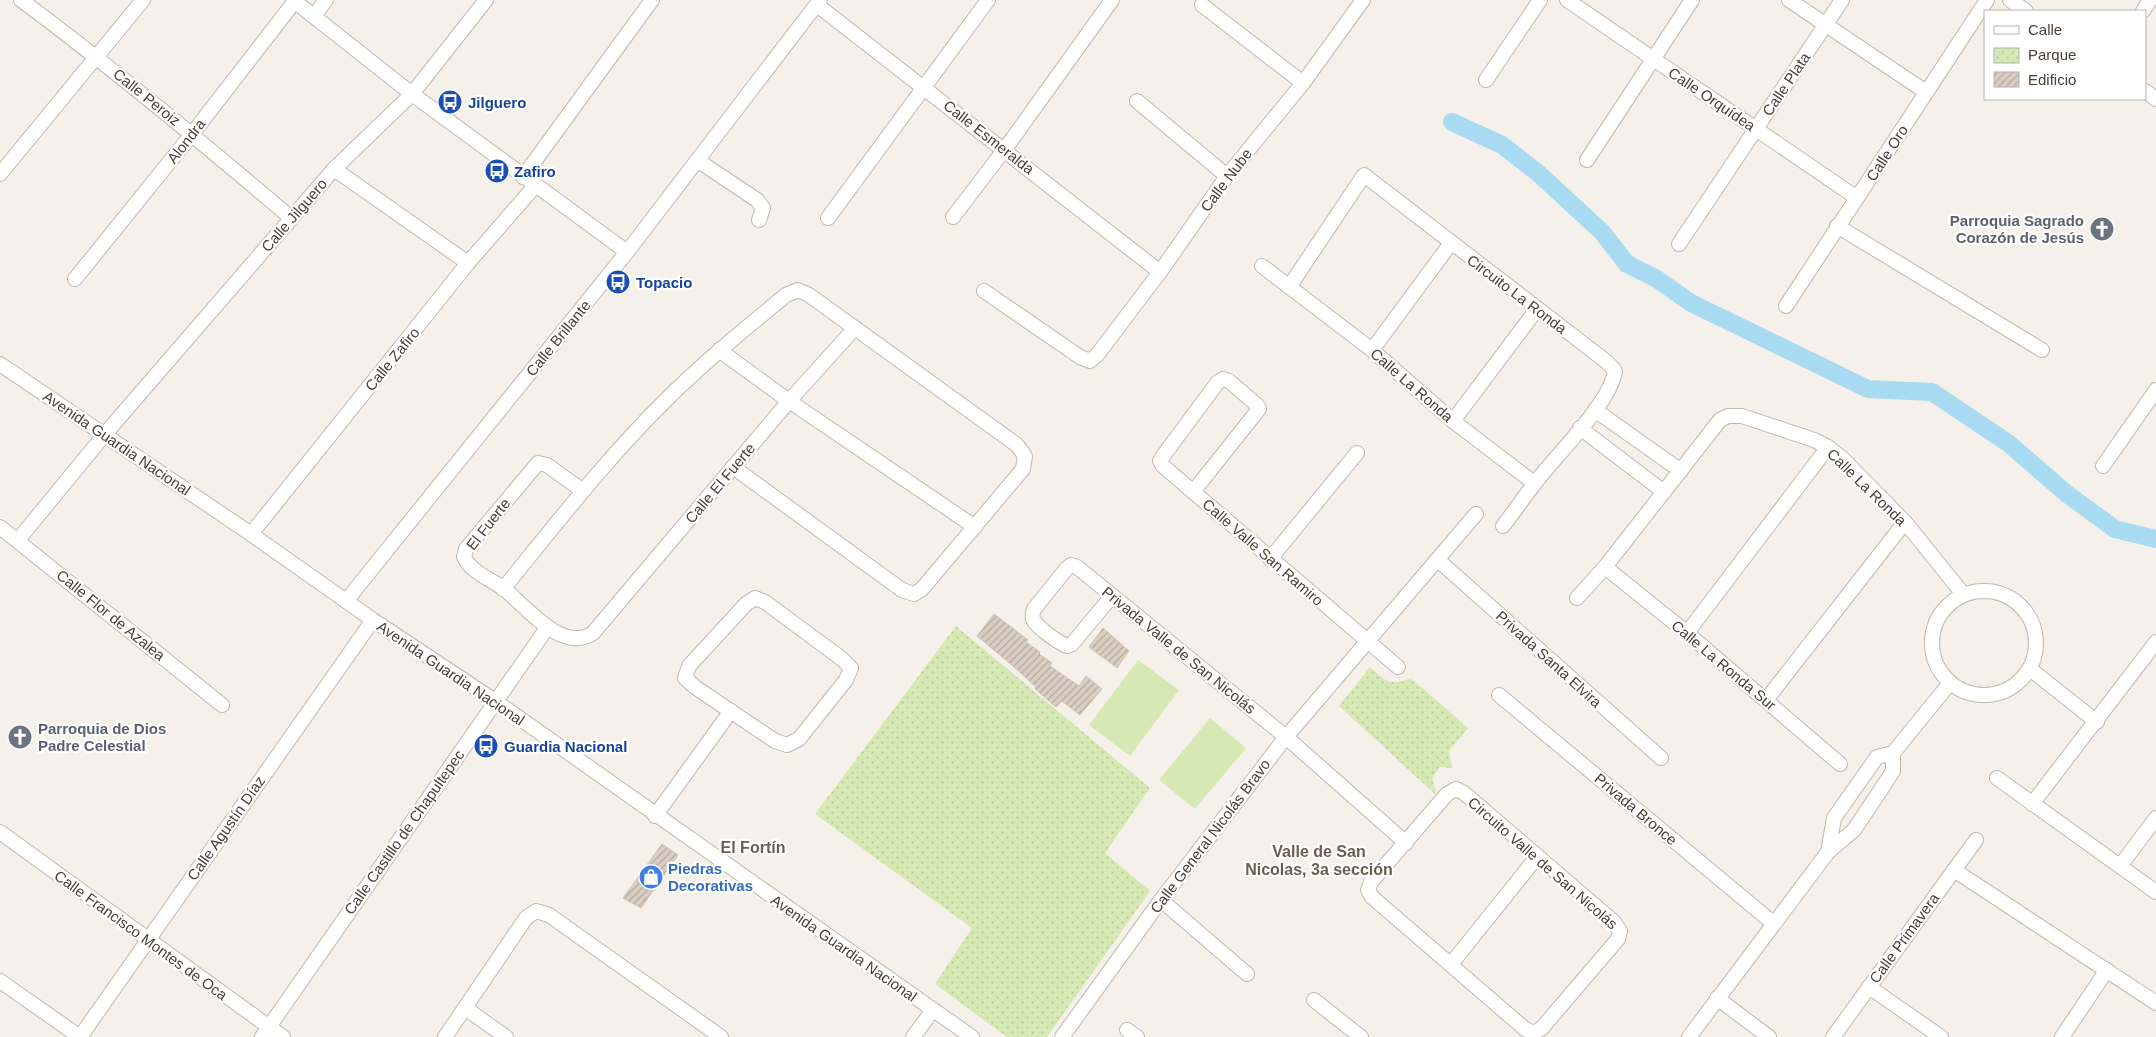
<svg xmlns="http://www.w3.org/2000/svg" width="2156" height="1037" viewBox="0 0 2156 1037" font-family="Arial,sans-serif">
<defs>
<pattern id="park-dots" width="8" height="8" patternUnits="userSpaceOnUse" patternTransform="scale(1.25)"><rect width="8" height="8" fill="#d6e9b4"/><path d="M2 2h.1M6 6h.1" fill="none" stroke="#b9c99c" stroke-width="1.8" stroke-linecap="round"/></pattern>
<pattern id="building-hatch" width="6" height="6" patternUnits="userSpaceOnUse" patternTransform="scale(1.25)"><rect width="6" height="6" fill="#dacec3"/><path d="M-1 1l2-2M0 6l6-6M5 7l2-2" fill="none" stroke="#b3a99f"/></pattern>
</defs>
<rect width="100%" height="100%" fill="#f5f1ea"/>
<!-- park -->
<g fill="url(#park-dots)">
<path d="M 956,626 L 1150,788 L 1105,853 L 1150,891 L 1047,1037 L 1007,1037 L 935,984 L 972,928 L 815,814 Z"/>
<path d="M 1370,667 C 1387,682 1389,686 1411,678 L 1468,728 L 1449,751 L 1452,768 L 1440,767 L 1432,778 L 1437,796 L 1339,706 Z"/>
</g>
<!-- garden -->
<g fill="#d6e9b4">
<path d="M 1138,660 L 1179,690 L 1130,756 L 1089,725 Z"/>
<path d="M 1210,718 L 1246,748 L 1195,809 L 1159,780 Z"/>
</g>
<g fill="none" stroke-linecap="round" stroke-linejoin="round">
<!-- canal -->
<path stroke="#a8daf1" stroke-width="18" d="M 1452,122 L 1502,145 L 1538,173 L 1602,232 L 1627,264 L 1657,279 L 1691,303 L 1868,389 L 1932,392 L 2008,443 L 2067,494 L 2115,529 L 2156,539"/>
</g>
<!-- building -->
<g fill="url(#building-hatch)" stroke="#d2c3b3">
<path d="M 994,614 L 1028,640 L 1026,642 L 1040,652 L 1039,654 L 1052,663 L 1050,666 L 1079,686 L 1086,676 L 1102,689 L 1080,715 L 1062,701 L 1056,707 L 1035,689 L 1036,687 L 1013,666 L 977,636 Z"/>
<path d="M 1103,628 L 1129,651 L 1117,668 L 1089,647 Z"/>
<path d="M 662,844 L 678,855 L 641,908 L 623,898 Z"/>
</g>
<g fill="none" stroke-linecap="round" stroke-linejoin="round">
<defs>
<g id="street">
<path d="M 21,0 C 114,69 203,143 291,218"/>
<path d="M 293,0 L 412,94 L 627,252"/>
<path d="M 1567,0 L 1857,198"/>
<path d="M 1789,0 L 1926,92"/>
<path d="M 2010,0 L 2026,11"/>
<path d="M 817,5 L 1160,272"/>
<path d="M 1202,5 L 1303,83"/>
<path d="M 2143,11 L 2150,0"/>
<path d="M 314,16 L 326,0"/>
<path d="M 1486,80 L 1540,0"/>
<path d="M 2145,91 L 2156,99"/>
<path d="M 1137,101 L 1227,176"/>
<path d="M 697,160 L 757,200 L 763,208 L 759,220"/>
<path d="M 1587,160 L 1692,0"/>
<path d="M 334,169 L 468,263"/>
<path d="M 0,174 L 143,0"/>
<path d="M 523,177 L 652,0"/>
<path d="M 953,217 L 1005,149 L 1112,0"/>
<path d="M 828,218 L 988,0"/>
<path d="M 1837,226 L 2042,350"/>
<path d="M 1679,244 L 1842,0"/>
<path d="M 1262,266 L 1372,350 L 1453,421 L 1534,483"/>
<path d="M 75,279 L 192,134 L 295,1"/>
<path d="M 1289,287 L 1364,175 L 1607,362 L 1615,371 C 1610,404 1556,455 1535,483 C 1524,497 1514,512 1503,526"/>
<path d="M 984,291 L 1080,357 L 1090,361 L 1097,355 L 1160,272 L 1227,176 L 1303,83 L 1363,0"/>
<path d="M 1786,306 L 1987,0"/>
<path d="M 719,350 L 789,401 L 975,527"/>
<path d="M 1372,350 L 1451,243"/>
<path d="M 0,364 L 251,534 L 373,620 L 495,701 L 972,1037"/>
<path d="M 1595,410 L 1681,471"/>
<path d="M 1453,421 L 1537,309"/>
<path d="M 1580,428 L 1664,492"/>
<path d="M 2103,466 L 2156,390"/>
<path d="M 583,491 L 547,465 L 538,463 L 466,549 L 464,557 C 471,572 490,579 503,588 C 526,606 562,654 593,633 L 789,401 L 855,328"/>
<path d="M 1193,492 L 1259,409 L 1257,405 L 1229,381 L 1223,379 L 1218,382 L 1163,456 L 1160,461 L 1163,466 L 1398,667"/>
<path d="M 0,527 L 222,705"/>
<path d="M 251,534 L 468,263 L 535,186"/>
<path d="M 18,540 L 105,434 L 334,169 L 412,94 L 486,0"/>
<path d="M 1270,559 L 1357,453"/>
<path d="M 1438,560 L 1661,758"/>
<path d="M 1605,567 L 1687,633 L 1840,764"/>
<path d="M 503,589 C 556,524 607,458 666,400 C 704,362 745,329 786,295 L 798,290 L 809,295 L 1017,445 L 1025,456 L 1023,469 L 922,589 L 914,594 L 902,590 L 733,467"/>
<circle cx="1984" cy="643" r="52"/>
<path d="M 1112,596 L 1072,644 L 1067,646 C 1059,643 1038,628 1034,621 C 1031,617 1033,613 1034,609 L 1067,568 L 1071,565 L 1077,567 L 1286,737 L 1406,843"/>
<path d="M 755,598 L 765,602 L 842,659 L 851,668 L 846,680 L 799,739 L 787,745 L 775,741 L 695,687 L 685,678 L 689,666 L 746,604 Z"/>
<path d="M 1577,598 L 1605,567 L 1720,420 L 1728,416 L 1742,416 L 1814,440 L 1828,447 L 1842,458 L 1905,522 L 1963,594"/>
<path d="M 346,601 L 627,252 L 820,0"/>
<path d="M 1687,633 L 1828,447"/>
<path d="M 2030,669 L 2097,722"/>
<path d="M 1499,695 L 1773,923"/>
<path d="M 1766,700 L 1905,522"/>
<path d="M 1997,778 L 2156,892"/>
<path d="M 1456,789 L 1464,793 L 1614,922 L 1620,931 L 1618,939 L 1542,1028 L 1534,1033 L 1525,1029 L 1372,897 L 1368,890 L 1371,882 L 1447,794 Z"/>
<path d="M 2032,804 L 2156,642"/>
<path d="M 655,816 L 731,711"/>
<path d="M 0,832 L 283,1037"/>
<path d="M 1828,852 L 1834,818 L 1877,757 L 1893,753 L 1950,683"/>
<path d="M 2120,866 L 2156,818"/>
<path d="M 1954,870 L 2156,1003"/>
<path d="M 1161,900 L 1247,974"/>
<path d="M 1451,964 L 1537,857"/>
<path d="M 0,981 L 80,1037"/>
<path d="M 1869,987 L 1941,1037"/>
<path d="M 1717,998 L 1769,1037"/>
<path d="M 1314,1000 L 1361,1037"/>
<path d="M 465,1008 L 506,1037"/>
<path d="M 1127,1030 L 1137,1037"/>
<path d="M 80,1037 L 373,620"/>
<path d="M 262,1037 L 547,628"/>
<path d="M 445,1037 L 526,918 L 536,911 L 549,915 L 721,1037"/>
<path d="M 913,1037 L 933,1010"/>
<path d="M 1062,1037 L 1161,900 L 1286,737 L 1476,514"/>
<path d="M 1689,1037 L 1828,852 L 1854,830 L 1880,791 L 1893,771 L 1893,753"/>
<path d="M 1833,1037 L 1976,840"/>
<path d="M 2062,1037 L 2107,970"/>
</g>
</defs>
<!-- street casing -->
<use href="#street" stroke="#c1b8ad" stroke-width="16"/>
<!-- street -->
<use href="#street" stroke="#fff" stroke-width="14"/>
</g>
<!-- icons -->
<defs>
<symbol id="bus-disc" viewBox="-11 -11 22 22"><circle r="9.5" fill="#1a4fb4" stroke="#fff"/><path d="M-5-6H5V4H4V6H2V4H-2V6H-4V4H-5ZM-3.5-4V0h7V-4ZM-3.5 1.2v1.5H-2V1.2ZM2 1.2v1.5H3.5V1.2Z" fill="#fff"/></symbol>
<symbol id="church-disc" viewBox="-11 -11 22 22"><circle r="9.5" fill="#6b7280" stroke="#fff"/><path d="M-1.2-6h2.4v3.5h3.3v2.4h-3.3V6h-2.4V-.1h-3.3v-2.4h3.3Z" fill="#fff"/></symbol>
<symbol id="shop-disc" viewBox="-11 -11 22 22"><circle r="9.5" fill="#3f7fe0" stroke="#fff"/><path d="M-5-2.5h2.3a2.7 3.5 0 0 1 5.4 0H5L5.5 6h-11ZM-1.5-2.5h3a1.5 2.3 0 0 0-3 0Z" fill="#fff"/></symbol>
</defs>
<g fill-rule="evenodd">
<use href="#bus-disc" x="436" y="88" width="28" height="28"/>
<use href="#bus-disc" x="483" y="157" width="28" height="28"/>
<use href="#church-disc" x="2088" y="215" width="28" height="28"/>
<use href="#bus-disc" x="604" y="268" width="28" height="28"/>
<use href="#church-disc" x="6" y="723" width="28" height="28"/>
<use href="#bus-disc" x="472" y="732" width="28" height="28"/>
<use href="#shop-disc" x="637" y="863" width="28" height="28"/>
</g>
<g text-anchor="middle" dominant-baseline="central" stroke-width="4.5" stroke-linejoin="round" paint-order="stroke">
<!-- street labels -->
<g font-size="15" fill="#494138" stroke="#fff">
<text transform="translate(1786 84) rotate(-56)">Calle Plata</text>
<text transform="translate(147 97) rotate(39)">Calle Peroiz</text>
<text transform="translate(1712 99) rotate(34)">Calle Orquídea</text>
<text transform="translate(989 137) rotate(38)">Calle Esmeralda</text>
<text transform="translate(186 141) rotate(-52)">Alondra</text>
<text transform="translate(1887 153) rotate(-57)">Calle Oro</text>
<text transform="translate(1226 180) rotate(-53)">Calle Nube</text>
<text transform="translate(294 215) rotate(-49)">Calle Jilguero</text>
<text transform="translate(1517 294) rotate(37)">Circuito La Ronda</text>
<text transform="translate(558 338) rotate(-51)">Calle Brillante</text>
<text transform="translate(392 359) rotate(-51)">Calle Zafiro</text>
<text transform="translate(1412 385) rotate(41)">Calle La Ronda</text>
<text transform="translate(117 443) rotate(34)">Avenida Guardia Nacional</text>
<text transform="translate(720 483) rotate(-50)">Calle El Fuerte</text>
<text transform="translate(1867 487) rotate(44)">Calle La Ronda</text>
<text transform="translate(488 524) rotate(-52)">El Fuerte</text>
<text transform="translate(1263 552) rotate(41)">Calle Valle San Ramiro</text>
<text transform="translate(111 615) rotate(39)">Calle Flor de Azalea</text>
<text transform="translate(1179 650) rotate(39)">Privada Valle de San Nicolás</text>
<text transform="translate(1549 659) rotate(42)">Privada Santa Elvira</text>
<text transform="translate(1724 665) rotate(40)">Calle La Ronda Sur</text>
<text transform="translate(451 673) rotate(34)">Avenida Guardia Nacional</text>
<text transform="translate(1636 809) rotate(40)">Privada Bronce</text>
<text transform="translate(226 828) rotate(-55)">Calle Agustín Díaz</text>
<text transform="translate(404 832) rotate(-55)">Calle Castillo de Chapultepec</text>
<text transform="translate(1210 836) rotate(-53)">Calle General Nicolás Bravo</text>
<text transform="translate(1543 863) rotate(41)">Circuito Valle de San Nicolás</text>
<text transform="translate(141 935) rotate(36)">Calle Francisco Montes de Oca</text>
<text transform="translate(1904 938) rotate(-54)">Calle Primavera</text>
<text transform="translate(844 948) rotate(35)">Avenida Guardia Nacional</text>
</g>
<!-- transit labels -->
<g font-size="15" font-weight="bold" fill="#164399" stroke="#fff" text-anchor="start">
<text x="468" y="102">Jilguero</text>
<text x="514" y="171">Zafiro</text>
<text x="636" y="282">Topacio</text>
<text x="504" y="746">Guardia Nacional</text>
</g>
<!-- worship labels -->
<g font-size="15" font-weight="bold" fill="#5b616d" stroke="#fff" text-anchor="end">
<text x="2084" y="220">Parroquia Sagrado<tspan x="2084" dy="17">Corazón de Jesús</tspan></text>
<text x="38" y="728" text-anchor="start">Parroquia de Dios<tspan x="38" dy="17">Padre Celestial</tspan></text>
</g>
<!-- shop labels -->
<g font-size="15" font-weight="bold" fill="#366cbe" stroke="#fff" text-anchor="start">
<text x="668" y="868">Piedras<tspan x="668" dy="17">Decorativas</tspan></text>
</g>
<!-- neighbourhood labels -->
<g font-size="16" font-weight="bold" fill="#6c5e4f" stroke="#fff">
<text x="753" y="847">El Fortín</text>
<text x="1319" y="851">Valle de San<tspan x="1319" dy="18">Nicolas, 3a sección</tspan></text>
</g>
</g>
<!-- legend -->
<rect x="1984" y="10" width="162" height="90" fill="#ffffff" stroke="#b6b3af"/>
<rect x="1994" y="26" width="25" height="8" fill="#ffffff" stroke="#b6b3af"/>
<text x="2028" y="35" font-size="15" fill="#494138">Calle</text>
<rect x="1994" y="48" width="25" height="15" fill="url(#park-dots)" stroke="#b6b3af"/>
<text x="2028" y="60" font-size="15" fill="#494138">Parque</text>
<rect x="1994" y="72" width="25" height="15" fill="url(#building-hatch)" stroke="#b6b3af"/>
<text x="2028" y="85" font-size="15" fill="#494138">Edificio</text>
</svg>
